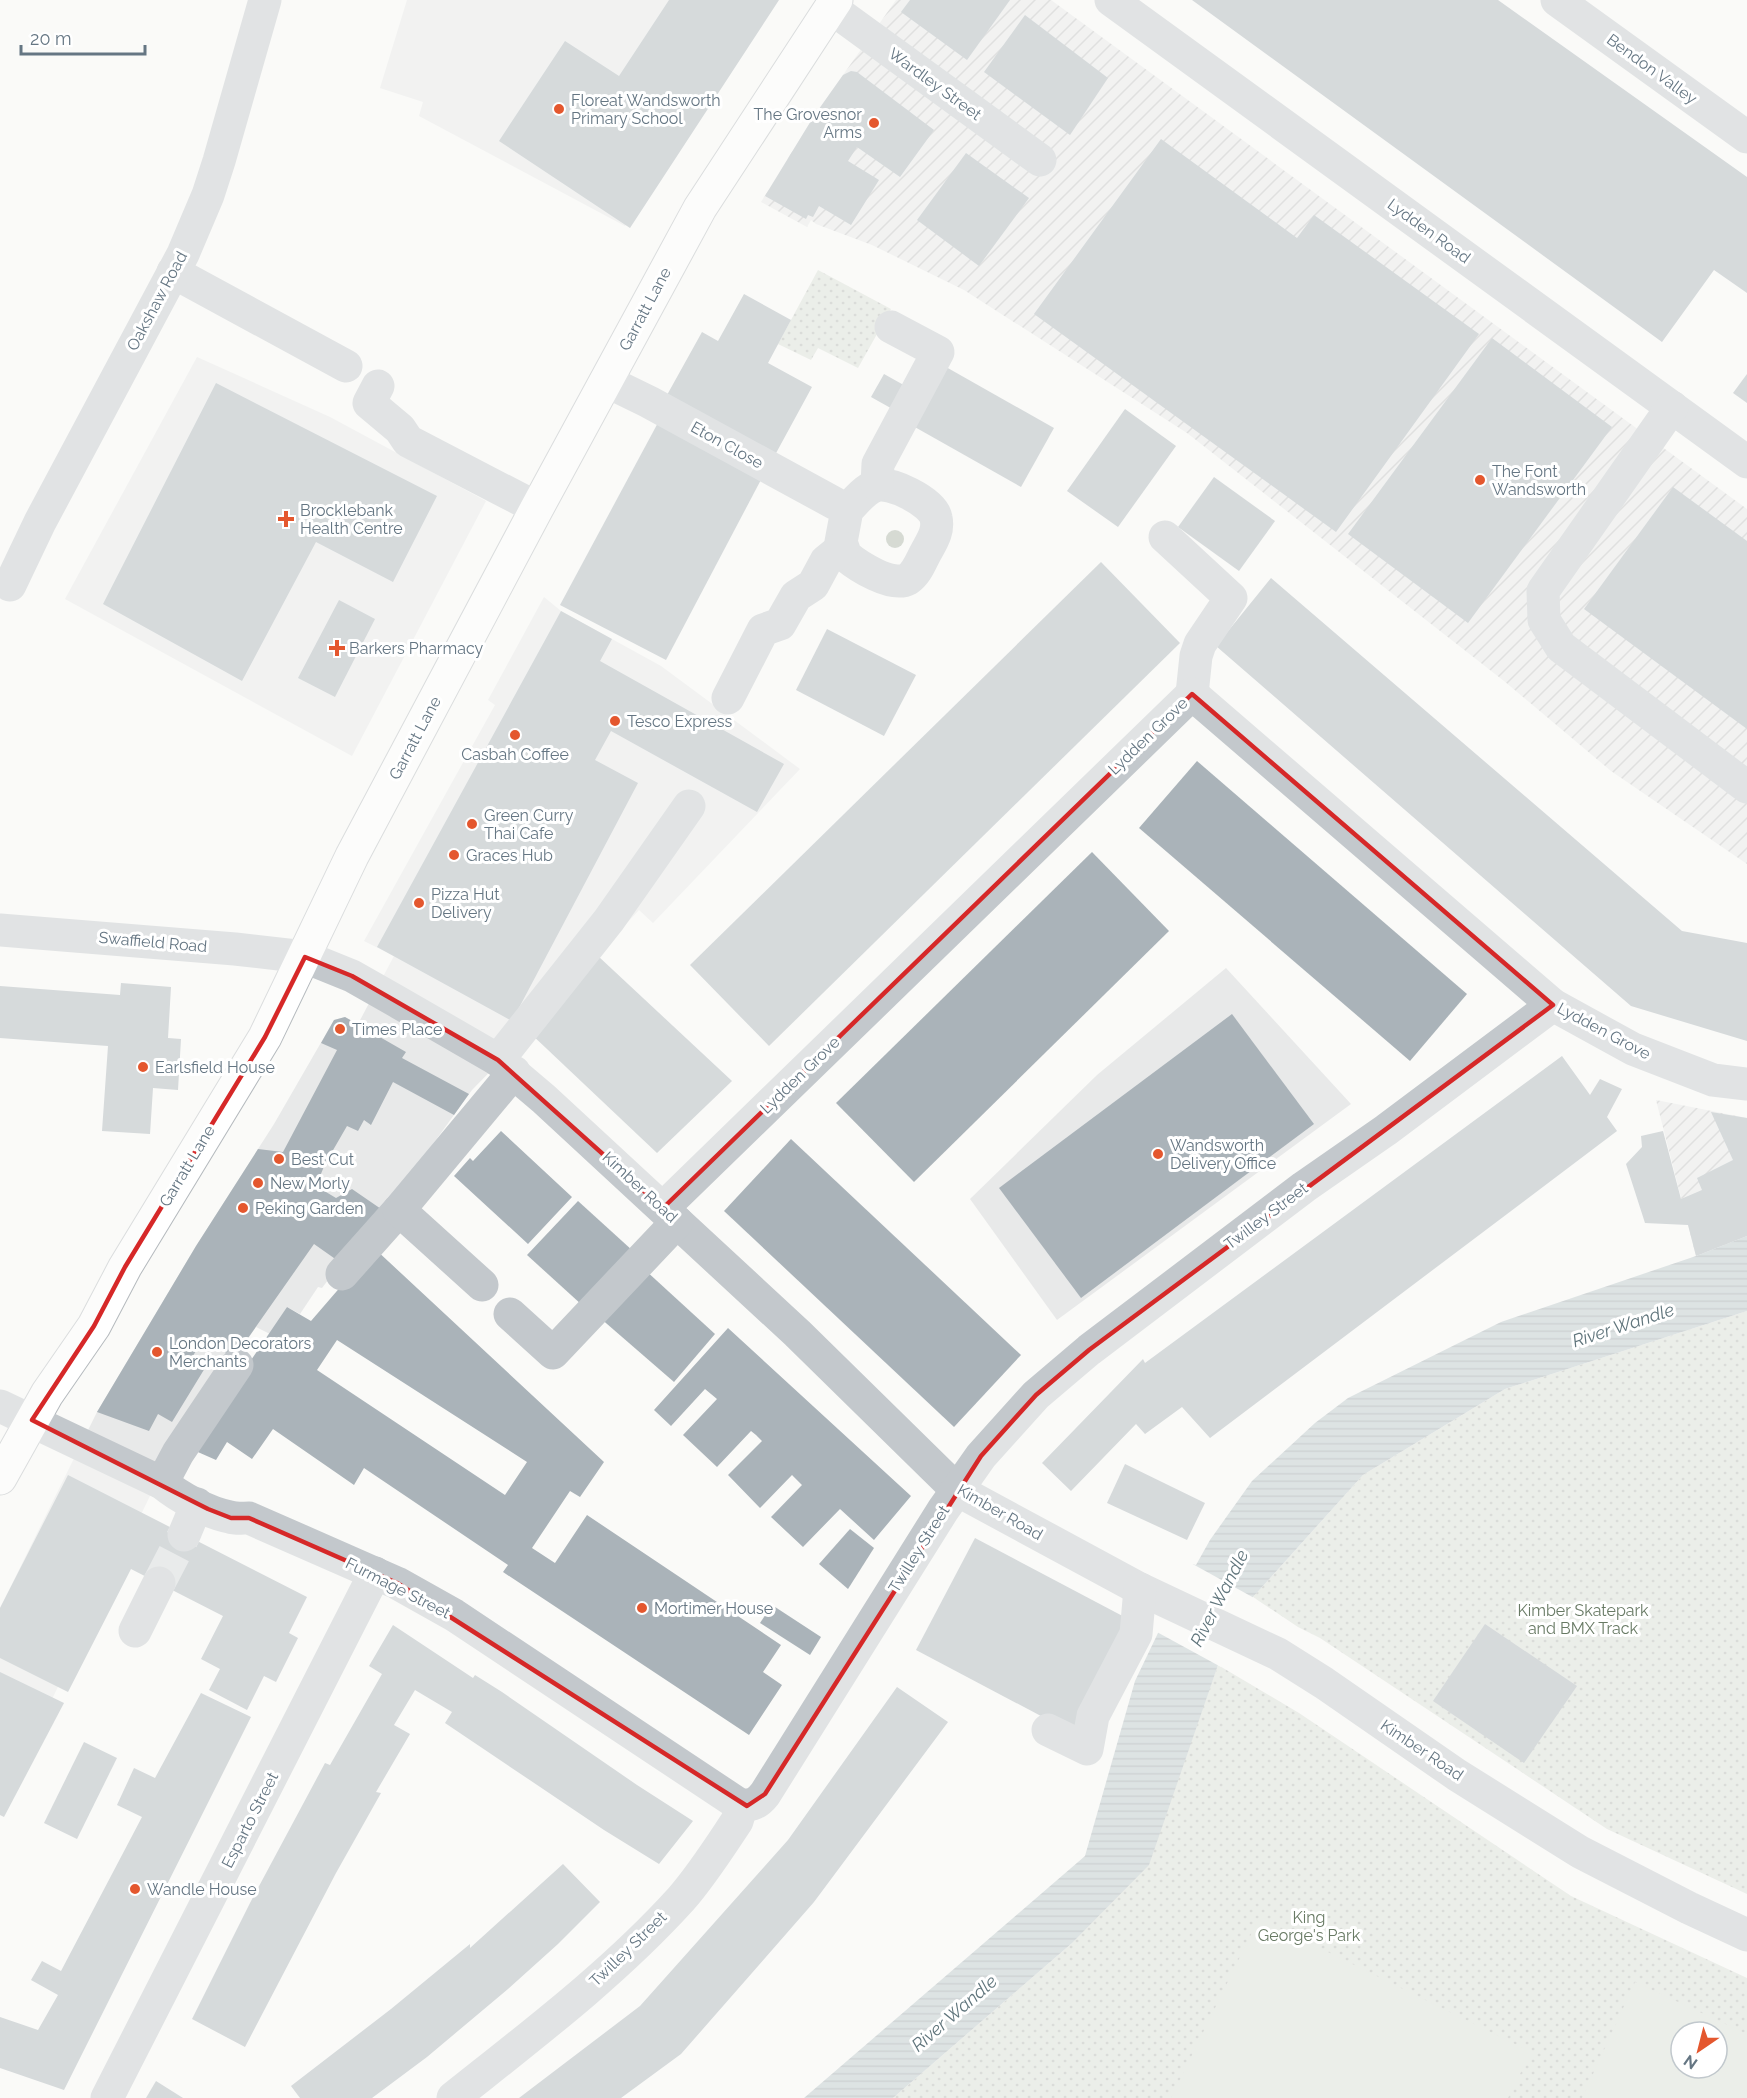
<svg xmlns="http://www.w3.org/2000/svg" width="1747" height="2098" viewBox="0 0 1747 2098" font-family="Raleway,sans-serif">
<defs>
<pattern id="industrial-furrows" width="10" height="10" patternUnits="userSpaceOnUse" patternTransform="scale(1.5)"><rect width="10" height="10" fill="#e8e9e9"/><path d="M-1 1l2-2M0 10L10 0M9 11l2-2" fill="none" stroke="#c0c1c2"/></pattern>
<pattern id="green-dots" width="8" height="8" patternUnits="userSpaceOnUse" patternTransform="scale(1.5)"><rect width="8" height="8" fill="#dadfd7"/><path d="M2 2h.1M6 6h.1" fill="none" stroke="#b4b9b4" stroke-width="1.8" stroke-linecap="round"/></pattern>
<pattern id="water-rules" width="6" height="5" patternUnits="userSpaceOnUse" patternTransform="scale(1.5)"><rect width="6" height="5" fill="#bbc7cb"/><path d="M0 2.5h6" fill="none" stroke="#9ca6aa"/></pattern>
</defs>
<rect width="100%" height="100%" fill="#fafaf8"/>
<!-- built -->
<g fill="#e8e9e9">
<path d="M 407,0 L 770,0 L 682,132 L 625,226 L 419,116 L 423,102 L 380,88 Z"/>
<path d="M 197,357 L 330,417 L 486,501 L 352,756 L 65,599 Z"/>
<path d="M 544,597 L 561,611 L 661,666 L 800,769 L 653,923 L 639,910 L 539,1018 L 529,1032 L 472,1090 L 365,1238 L 341,1263 L 322,1288 L 318,1287 L 300,1314 L 287,1307 L 270,1334 L 256,1327 L 175,1444 L 0,1807 L 0,1608 L 97,1412 L 196,1246 L 274,1124 L 334,1020 L 345,1017 L 358,1024 L 394,956 L 364,941 L 495,705 L 488,700 Z"/>
<path d="M 1226,968 L 1351,1104 L 1057,1320 L 970,1199 L 1097,1075 Z"/>
</g>
<!-- industrial -->
<g fill="url(#industrial-furrows)">
<path d="M 896,0 L 1051,0 L 1747,509 L 1747,864 L 1611,771 L 1504,681 L 1187,433 L 964,290 L 872,245 L 816,224 L 811,220 L 807,227 L 761,202 L 814,116 Z"/>
<path d="M 1656,1100 L 1747,1118 L 1747,1236 L 1696,1256 Z"/>
</g>
<!-- green -->
<g fill="url(#green-dots)" fill-rule="evenodd">
<path d="M 818,270 L 891,309 L 858,368 L 818,348 L 811,360 L 778,344 Z"/>
<path d="M 1747,1311 L 1747,1894 L 1607,1829 L 1320,1638 L 1298,1627 L 1253,1597 L 1363,1475 L 1505,1389 Z"/>
<path d="M 1218,1665 L 1299,1713 L 1571,1896 L 1747,1978 L 1747,2098 L 893,2098 L 1071,1944 L 1187,1749 ZM 1681,2032 L 1717,2032 L 1717,2068 L 1681,2068 Z"/>
</g>
<!-- pitch -->
<g fill="#dadfd7" fill-rule="evenodd">
<path d="M 1259,1918 L 1531,2052 L 1508,2098 L 1171,2098 Z"/>
<path d="M 1635,1982 L 1747,2034 L 1747,2098 L 1582,2098 ZM 1681,2032 L 1717,2032 L 1717,2068 L 1681,2068 Z"/>
</g>
<!-- water -->
<path fill="url(#water-rules)" d="M 1747,1236 L 1747,1311 L 1505,1389 L 1363,1475 L 1253,1597 L 1218,1665 L 1149,1865 L 1071,1944 L 893,2098 L 804,2098 L 1085,1856 L 1135,1681 L 1191,1564 L 1196,1565 L 1210,1540 L 1252,1481 L 1315,1423 L 1348,1398 L 1501,1322 L 1696,1256 Z"/>
<!-- pier -->
<path fill="#fafaf8" d="M 1189,1562 L 1256,1599 L 1221,1667 L 1155,1631 Z"/>
<!-- building -->
<g fill="#aab3b9" fill-rule="evenodd">
<path d="M 669,0 L 779,0 L 630,228 L 499,141 L 565,41 L 619,76 Z"/>
<path d="M 910,0 L 1010,0 L 967,60 L 901,12 Z"/>
<path d="M 1192,0 L 1498,0 L 1747,177 L 1747,293 L 1714,270 L 1662,342 Z"/>
<path d="M 1025,15 L 1108,78 L 1070,135 L 984,72 Z"/>
<path d="M 851,71 L 857,72 L 934,130 L 900,177 L 857,147 L 848,161 L 879,180 L 851,225 L 819,206 L 813,217 L 808,215 L 806,219 L 765,196 L 814,116 L 843,75 Z"/>
<path d="M 1161,139 L 1297,238 L 1314,215 L 1479,334 L 1336,532 L 1034,314 Z"/>
<path d="M 966,153 L 1029,198 L 979,266 L 917,220 Z"/>
<path d="M 744,294 L 791,320 L 768,363 L 812,387 L 775,455 L 667,395 L 702,332 L 718,341 Z"/>
<path d="M 1492,338 L 1612,427 L 1468,623 L 1348,534 Z"/>
<path d="M 946,367 L 1054,428 L 1021,487 L 913,426 Z"/>
<path d="M 884,374 L 909,388 L 896,411 L 871,397 Z"/>
<path d="M 1747,374 L 1747,403 L 1733,393 Z"/>
<path d="M 216,383 L 437,496 L 393,582 L 316,542 L 242,681 L 103,604 Z"/>
<path d="M 1125,409 L 1176,446 L 1118,527 L 1067,491 Z"/>
<path d="M 660,419 L 764,474 L 666,660 L 560,605 Z"/>
<path d="M 1214,477 L 1275,521 L 1239,571 L 1178,527 Z"/>
<path d="M 1673,487 L 1747,541 L 1747,729 L 1584,609 Z"/>
<path d="M 1101,562 L 1180,643 L 769,1046 L 690,965 Z"/>
<path d="M 1271,578 L 1682,931 L 1747,943 L 1747,1041 L 1631,1006 L 1216,646 Z"/>
<path d="M 339,600 L 375,619 L 335,697 L 298,678 Z"/>
<path d="M 561,611 L 612,639 L 600,661 L 784,764 L 757,812 L 611,731 L 595,760 L 638,783 L 512,1021 L 377,947 Z"/>
<path d="M 827,629 L 916,675 L 884,736 L 796,690 Z"/>
<path d="M 1197,761 L 1467,994 L 1410,1061 L 1139,828 Z"/>
<path d="M 1092,852 L 1169,931 L 914,1182 L 836,1103 Z"/>
<path d="M 598,956 L 732,1081 L 657,1153 L 529,1032 Z"/>
<path d="M 121,983 L 171,987 L 168,1038 L 181,1039 L 178,1090 L 153,1088 L 150,1134 L 102,1131 L 108,1046 L 0,1038 L 0,986 L 120,995 Z"/>
<path d="M 1232,1014 L 1314,1124 L 1081,1298 L 999,1188 Z"/>
<path d="M 345,1017 L 406,1052 L 402,1058 L 469,1094 L 454,1115 L 393,1082 L 371,1125 L 364,1120 L 358,1131 L 347,1126 L 325,1164 L 316,1186 L 336,1198 L 352,1189 L 384,1211 L 341,1263 L 314,1244 L 234,1358 L 204,1338 L 191,1359 L 205,1368 L 172,1422 L 158,1414 L 149,1431 L 97,1412 L 196,1246 L 258,1149 L 283,1152 L 337,1050 L 321,1043 L 334,1020 Z"/>
<path d="M 1562,1056 L 1590,1095 L 1600,1079 L 1622,1089 L 1607,1117 L 1617,1131 L 1210,1438 L 1182,1407 L 1145,1434 L 1136,1424 L 1071,1491 L 1042,1463 L 1143,1359 L 1145,1363 Z"/>
<path d="M 1711,1112 L 1747,1118 L 1747,1236 L 1696,1256 L 1688,1225 L 1645,1223 L 1626,1164 L 1642,1147 L 1641,1136 L 1663,1131 L 1681,1199 L 1702,1190 L 1697,1178 L 1733,1160 Z"/>
<path d="M 501,1131 L 572,1197 L 528,1244 L 454,1176 L 470,1158 L 473,1161 Z"/>
<path d="M 791,1139 L 1021,1355 L 954,1427 L 724,1211 Z"/>
<path d="M 578,1201 L 633,1251 L 582,1305 L 527,1255 Z"/>
<path d="M 374,1248 L 604,1462 L 580,1497 L 570,1491 L 532,1548 L 555,1563 L 587,1515 L 781,1645 L 763,1672 L 782,1685 L 749,1735 L 503,1572 L 508,1565 L 364,1468 L 354,1485 L 273,1429 L 252,1459 L 227,1442 L 216,1460 L 191,1449 L 287,1307 L 311,1321 ZM 337,1340 L 527,1462 L 505,1495 L 317,1370 Z"/>
<path d="M 644,1269 L 715,1334 L 674,1382 L 599,1317 Z"/>
<path d="M 728,1328 L 911,1496 L 874,1540 L 840,1509 L 803,1547 L 771,1517 L 802,1485 L 792,1475 L 760,1508 L 728,1475 L 762,1441 L 756,1435 L 751,1431 L 717,1467 L 683,1435 L 717,1399 L 705,1389 L 671,1426 L 654,1410 Z"/>
<path d="M 1125,1464 L 1205,1503 L 1187,1540 L 1107,1503 Z"/>
<path d="M 68,1475 L 307,1597 L 289,1633 L 298,1638 L 276,1682 L 264,1676 L 247,1710 L 209,1690 L 220,1669 L 201,1659 L 223,1616 L 131,1569 L 68,1692 L 0,1658 L 0,1608 Z"/>
<path d="M 850,1529 L 874,1548 L 848,1589 L 819,1564 Z"/>
<path d="M 975,1538 L 1132,1621 L 1073,1733 L 916,1650 Z"/>
<path d="M 772,1605 L 821,1637 L 810,1655 L 760,1623 Z"/>
<path d="M 1485,1624 L 1577,1686 L 1524,1763 L 1433,1701 Z"/>
<path d="M 393,1625 L 473,1678 L 475,1675 L 502,1692 L 637,1785 L 693,1821 L 659,1864 L 604,1830 L 445,1723 L 452,1712 L 415,1690 L 394,1725 L 410,1734 L 376,1792 L 381,1793 L 336,1873 L 245,2047 L 192,2019 L 250,1903 L 325,1763 L 330,1765 L 382,1674 L 369,1666 Z"/>
<path d="M 0,1672 L 64,1703 L 4,1817 L 0,1815 Z"/>
<path d="M 897,1687 L 948,1722 L 814,1902 L 681,2054 L 621,2098 L 519,2098 L 640,2006 L 788,1840 Z"/>
<path d="M 201,1693 L 251,1717 L 64,2090 L 0,2068 L 0,2017 L 38,2030 L 58,1995 L 31,1980 L 42,1961 L 61,1971 L 142,1817 L 117,1805 L 134,1768 L 155,1778 Z"/>
<path d="M 84,1742 L 117,1758 L 77,1839 L 44,1823 Z"/>
<path d="M 563,1864 L 600,1902 L 558,1944 L 508,1989 L 427,2057 L 372,2098 L 300,2098 L 291,2086 L 391,2009 L 470,1944 L 470,1948 Z"/>
<path d="M 156,2081 L 183,2098 L 146,2098 Z"/>
</g>
<g fill="none" stroke-linecap="round" stroke-linejoin="round">
<!-- minor-tunnel -->
<path stroke="#d5d9db" stroke-width="33" stroke-dasharray="33 16" stroke-linecap="butt" d="M 159,1583 L 184,1535"/>
<defs>
<path id="major" d="M 0,1478 L 47,1394 L 94,1326 L 125,1267 L 265,1037 L 352,856 L 537,508 L 700,208 L 836,0"/>
</defs>
<!-- major casing -->
<use href="#major" stroke="#b5babe" stroke-width="35"/>
<!-- minor -->
<g stroke="#c3c8cc" stroke-width="33">
<path d="M 1111,0 L 1747,462"/>
<path d="M 1557,0 L 1747,137"/>
<path d="M 831,8 L 1040,160"/>
<path d="M 173,272 L 346,366"/>
<path d="M 606,381 L 649,402 L 847,510 L 841,542 L 846,556 C 858,566 892,588 908,579 C 917,573 921,561 926,552 C 932,541 939,531 936,518 C 933,502 889,480 875,486 C 864,490 855,502 847,510"/>
<path d="M 378,386 L 369,403 L 400,429 L 408,441 L 537,508"/>
<path d="M 1672,407 L 1543,591 L 1544,620 L 1561,647 L 1747,787"/>
<path d="M 877,485 L 878,464 L 938,352 L 891,327"/>
<path d="M 1165,537 L 1231,598 L 1200,644 L 1196,656 L 1192,694"/>
<path d="M 10,585 L 40,522 L 183,254 L 208,195 L 219,161 L 265,0"/>
<path d="M 728,698 L 763,630 L 780,624 L 796,596 L 813,585 L 826,561 L 842,548"/>
<path d="M 0,930 L 235,949 L 305,957 L 352,976 L 396,1001 L 498,1060 L 544,1099 L 797,1333 L 957,1490 L 1140,1589 L 1278,1654 L 1324,1683 L 1457,1775 L 1580,1852 L 1689,1908 L 1747,1935"/>
<path d="M 498,1060 L 609,920 L 689,806"/>
<path d="M 663,1208 L 1192,694 L 1553,1005 L 1633,1049 L 1713,1080 L 1747,1084"/>
<path d="M 342,1274 L 399,1210"/>
<path d="M 482,1285 L 399,1210 L 514,1072"/>
<path d="M 510,1314 L 553,1353 L 677,1222"/>
<path d="M 0,1406 L 162,1483 C 179,1497 208,1513 230,1517 C 236,1519 243,1518 249,1518 L 397,1583 L 454,1615 L 740,1805"/>
<path d="M 162,1483 L 178,1453 L 237,1365"/>
<path d="M 184,1535 L 197,1504"/>
<path d="M 135,1631 L 159,1583"/>
<path d="M 1048,1730 L 1087,1749 L 1093,1716 L 1136,1634 L 1140,1589"/>
<path d="M 740,1805 C 752,1806 758,1803 765,1794 L 943,1510 L 981,1456 L 1036,1395 L 1089,1350 L 1304,1187 L 1386,1130 L 1553,1005"/>
<path d="M 107,2098 L 375,1573"/>
<path d="M 453,2098 C 532,2035 613,1974 681,1899 C 702,1875 719,1848 737,1821 L 740,1811 L 740,1805"/>
</g>
<!-- major -->
<use href="#major" stroke="#fff" stroke-width="33"/>
</g>
<!-- trees -->
<circle fill="#aab4a7" cx="895" cy="539" r="9"/>
<!-- marked area -->
<path d="M0 0H1747V2098H0ZM 1192,694 L 1553,1005 L 1089,1350 L 1036,1395 L 981,1456 L 765,1794 L 747,1806 L 397,1583 L 249,1518 L 231,1518 L 208,1509 L 32,1420 L 94,1326 L 125,1267 L 265,1037 L 305,957 L 352,976 L 498,1060 L 663,1208 Z" fill="#fafaf8" fill-opacity=".55" fill-rule="evenodd"/>
<path fill="none" stroke="#d62828" stroke-width="4.5" stroke-linejoin="round" d="M 1192,694 L 1553,1005 L 1089,1350 L 1036,1395 L 981,1456 L 765,1794 L 747,1806 L 397,1583 L 249,1518 L 231,1518 L 208,1509 L 32,1420 L 94,1326 L 125,1267 L 265,1037 L 305,957 L 352,976 L 498,1060 L 663,1208 Z"/>
<!-- markers -->
<g fill="#e4572e" stroke="#fff" stroke-width="2">
<circle cx="559" cy="109" r="6"/>
<circle cx="874" cy="123" r="6"/>
<circle cx="1480" cy="480" r="6"/>
<path d="M283 510h6v6h6v6h-6v6h-6v-6h-6v-6h6z"/>
<path d="M334 639h6v6h6v6h-6v6h-6v-6h-6v-6h6z"/>
<circle cx="615" cy="721" r="6"/>
<circle cx="515" cy="735" r="6"/>
<circle cx="472" cy="824" r="6"/>
<circle cx="454" cy="855" r="6"/>
<circle cx="419" cy="903" r="6"/>
<circle cx="340" cy="1029" r="6"/>
<circle cx="143" cy="1067" r="6"/>
<circle cx="1158" cy="1154" r="6"/>
<circle cx="279" cy="1159" r="6"/>
<circle cx="258" cy="1183" r="6"/>
<circle cx="243" cy="1208" r="6"/>
<circle cx="157" cy="1352" r="6"/>
<circle cx="642" cy="1608" r="6"/>
<circle cx="135" cy="1889" r="6"/>
</g>
<g text-anchor="middle" dominant-baseline="central" stroke-width="6" stroke-linejoin="round" paint-order="stroke">
<!-- street labels -->
<g font-size="16" fill="#657683" stroke="#fff">
<text transform="translate(1652 69) rotate(36)">Bendon Valley</text>
<text transform="translate(935 84) rotate(36)">Wardley Street</text>
<text transform="translate(1429 231) rotate(36)">Lydden Road</text>
<text transform="translate(157 301) rotate(-62)">Oakshaw Road</text>
<text transform="translate(645 309) rotate(-62)">Garratt Lane</text>
<text transform="translate(727 445) rotate(29)">Eton Close</text>
<text transform="translate(1148 736) rotate(-44)">Lydden Grove</text>
<text transform="translate(415 738) rotate(-62)">Garratt Lane</text>
<text transform="translate(153 942) rotate(5)">Swaffield Road</text>
<text transform="translate(1604 1031) rotate(28)">Lydden Grove</text>
<text transform="translate(800 1075) rotate(-44)">Lydden Grove</text>
<text transform="translate(187 1166) rotate(-59)">Garratt Lane</text>
<text transform="translate(640 1187) rotate(43)">Kimber Road</text>
<text transform="translate(1266 1216) rotate(-37)">Twilley Street</text>
<text transform="translate(1000 1512) rotate(30)">Kimber Road</text>
<text transform="translate(919 1549) rotate(-58)">Twilley Street</text>
<text transform="translate(398 1588) rotate(27)">Furmage Street</text>
<text transform="translate(1422 1750) rotate(34)">Kimber Road</text>
<text transform="translate(250 1820) rotate(-63)">Esparto Street</text>
<text transform="translate(628 1949) rotate(-44)">Twilley Street</text>
</g>
<!-- poi labels -->
<g font-size="16" fill="#657683" stroke="#fff" text-anchor="start">
<text x="571" y="100">Floreat Wandsworth<tspan x="571" dy="18">Primary School</tspan></text>
<text x="862" y="114" text-anchor="end">The Grovesnor<tspan x="862" dy="18">Arms</tspan></text>
<text x="1492" y="471">The Font<tspan x="1492" dy="18">Wandsworth</tspan></text>
<text x="300" y="510">Brocklebank<tspan x="300" dy="18">Health Centre</tspan></text>
<text x="349" y="648">Barkers Pharmacy</text>
<text x="627" y="721">Tesco Express</text>
<text x="515" y="754" text-anchor="middle">Casbah Coffee</text>
<text x="484" y="815">Green Curry<tspan x="484" dy="18">Thai Cafe</tspan></text>
<text x="466" y="855">Graces Hub</text>
<text x="431" y="894">Pizza Hut<tspan x="431" dy="18">Delivery</tspan></text>
<text x="352" y="1029">Times Place</text>
<text x="155" y="1067">Earlsfield House</text>
<text x="1170" y="1145">Wandsworth<tspan x="1170" dy="18">Delivery Office</tspan></text>
<text x="291" y="1159">Best Cut</text>
<text x="270" y="1183">New Morly</text>
<text x="255" y="1208">Peking Garden</text>
<text x="169" y="1343">London Decorators<tspan x="169" dy="18">Merchants</tspan></text>
<text x="654" y="1608">Mortimer House</text>
<text x="147" y="1889">Wandle House</text>
</g>
<!-- park labels -->
<g font-size="16" fill="#687a64" stroke="#fff">
<text x="1583" y="1610">Kimber Skatepark<tspan x="1583" dy="18">and BMX Track</tspan></text>
<text x="1309" y="1917">King<tspan x="1309" dy="18">George's Park</tspan></text>
</g>
<!-- water labels -->
<g font-size="18" font-style="italic" fill="#60757c" stroke="#fff">
<text transform="translate(1623 1325) rotate(-18)">River Wandle</text>
<text transform="translate(1219 1598) rotate(-63)">River Wandle</text>
<text transform="translate(954 2013) rotate(-41)">River Wandle</text>
</g>
</g>
<!-- north arrow -->
<g transform="translate(1699 2050) rotate(215)"><circle r="28" fill="#ffffff" stroke="#c1c8cd" stroke-width="1.5"/>
<path d="M0-4.5L10 22L0 15L-10 22Z" fill="#e4572e"/>
<text y="-9" font-size="16" font-weight="bold" text-anchor="middle" fill="#657683">N</text>
</g>
<!-- scale -->
<path d="M21 45v9h124v-9" fill="none" stroke="#657683" stroke-width="3"/>
<text x="30" y="45" font-size="18" fill="#657683" stroke="#ffffff" stroke-width="4.5" paint-order="stroke">20 m</text>
</svg>
